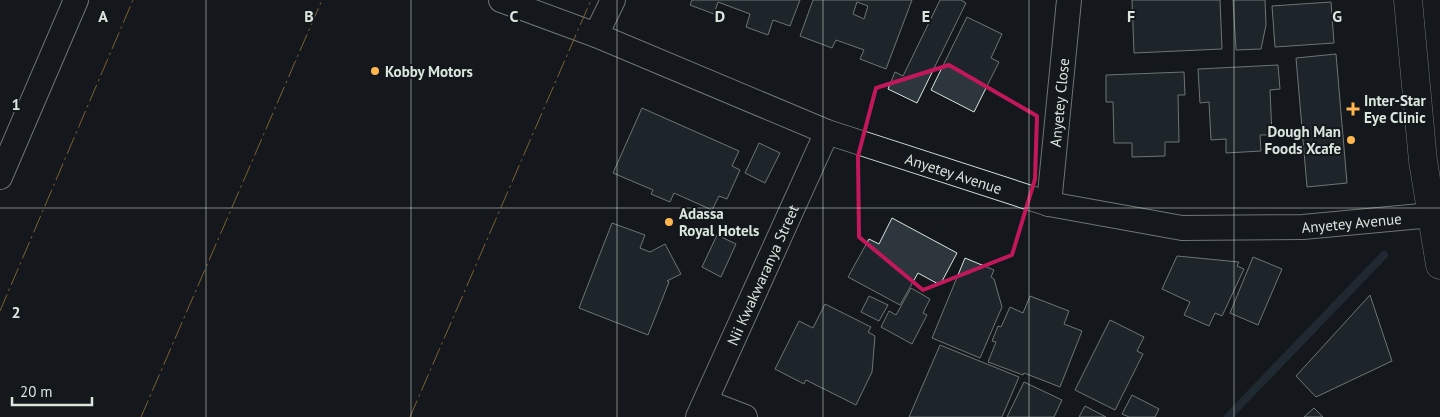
<svg xmlns="http://www.w3.org/2000/svg" width="1440" height="417" viewBox="0 0 1440 417" font-family="'PT Sans',sans-serif">
<rect width="100%" height="100%" fill="#14181c"/>
<g fill="none" stroke-linecap="round" stroke-linejoin="round">
<!-- stream -->
<path stroke="#2f3f4d" stroke-width="8" d="M 1228,417 L 1384,255"/>
</g>
<!-- building -->
<g fill="#2c363c" stroke="#d8e6dc" fill-rule="evenodd">
<path d="M 692,0 L 800,0 L 790,26 L 773,20 L 768,35 L 746,27 L 750,14 L 718,2 L 714,14 L 690,5 Z"/>
<path d="M 813,0 L 912,0 L 886,69 L 860,59 L 864,50 L 836,40 L 832,48 L 800,36 ZM 857,2 L 868,6 L 864,19 L 853,14 Z"/>
<path d="M 940,0 L 961,0 L 966,3 L 917,103 L 888,89 L 895,72 L 903,76 Z"/>
<path d="M 1132,0 L 1220,0 L 1222,49 L 1134,53 Z"/>
<path d="M 1233,0 L 1265,0 L 1266,25 L 1261,49 L 1236,50 Z"/>
<path d="M 1331,2 L 1334,43 L 1275,47 L 1272,6 Z"/>
<path d="M 967,17 L 1002,34 L 991,58 L 999,62 L 974,112 L 931,90 Z"/>
<path d="M 1336,54 L 1347,183 L 1307,187 L 1296,58 Z"/>
<path d="M 1278,65 L 1280,89 L 1270,90 L 1272,135 L 1260,135 L 1261,151 L 1226,153 L 1226,139 L 1211,140 L 1209,102 L 1200,103 L 1198,69 Z"/>
<path d="M 1184,72 L 1185,95 L 1178,95 L 1179,142 L 1165,142 L 1165,156 L 1132,157 L 1132,143 L 1114,143 L 1113,102 L 1106,102 L 1106,75 Z"/>
<path d="M 642,108 L 739,151 L 732,166 L 740,170 L 727,199 L 719,196 L 712,210 L 674,193 L 670,202 L 651,194 L 653,190 L 613,173 Z"/>
<path d="M 759,143 L 780,153 L 765,183 L 745,173 Z"/>
<path d="M 892,218 L 957,253 L 940,285 L 918,273 L 900,305 L 848,277 L 869,239 L 879,244 Z"/>
<path d="M 612,223 L 645,235 L 640,248 L 650,252 L 665,244 L 681,274 L 667,281 L 669,282 L 648,335 L 579,308 Z"/>
<path d="M 717,235 L 736,244 L 721,277 L 702,267 Z"/>
<path d="M 1177,256 L 1239,262 L 1237,266 L 1244,269 L 1222,316 L 1215,313 L 1209,326 L 1184,315 L 1190,302 L 1162,289 Z"/>
<path d="M 1253,257 L 1282,269 L 1258,325 L 1230,313 Z"/>
<path d="M 965,258 L 994,270 L 991,277 L 994,279 L 1002,307 L 980,358 L 932,338 Z"/>
<path d="M 911,288 L 930,299 L 923,313 L 927,315 L 912,344 L 881,327 L 889,311 L 896,315 Z"/>
<path d="M 1370,295 L 1392,361 L 1316,397 L 1296,376 Z"/>
<path d="M 869,296 L 888,305 L 879,321 L 861,312 Z"/>
<path d="M 1030,296 L 1069,311 L 1064,324 L 1082,331 L 1060,387 L 1024,373 L 1023,375 L 988,362 L 996,342 L 992,341 L 998,326 L 1001,327 L 1010,307 L 1023,313 Z"/>
<path d="M 825,304 L 871,327 L 868,332 L 875,336 L 872,372 L 856,405 L 806,380 L 804,384 L 775,369 L 799,321 L 813,328 Z"/>
<path d="M 1110,320 L 1144,337 L 1137,351 L 1143,354 L 1115,410 L 1075,390 Z"/>
<path d="M 940,345 L 1019,377 L 1002,417 L 909,417 Z"/>
<path d="M 1024,382 L 1062,400 L 1054,417 L 1007,417 Z"/>
<path d="M 1132,395 L 1159,409 L 1155,417 L 1129,417 L 1122,414 Z"/>
<path d="M 1085,406 L 1106,417 L 1079,417 Z"/>
<path d="M 1314,408 L 1323,417 L 1304,417 Z"/>
</g>
<g fill="none" stroke-linecap="round" stroke-linejoin="round">
<defs>
<g id="street">
<path id="s1" d="M 501,0 L 596,35 L 827,132 L 1049,204 L 1182,228 L 1303,227 L 1432,215"/>
<path d="M 596,35 L 613,0"/>
<path d="M 0,177 L 76,0"/>
<path id="s2" d="M 1049,204 L 1069,0"/>
<path d="M 706,402 L 745,417"/>
<path id="s3" d="M 698,417 L 827,132"/>
</g>
<path id="secondary" d="M 1408,0 L 1423,161 L 1440,265"/>
</defs>
<!-- street casing -->
<use href="#street" stroke="#d8e6dc" stroke-width="26"/>
<!-- secondary casing -->
<use href="#secondary" stroke="#d8e6dc" stroke-width="29"/>
<!-- street -->
<use href="#street" stroke="#14181c" stroke-width="24"/>
<!-- secondary -->
<use href="#secondary" stroke="#14181c" stroke-width="28"/>
<!-- power -->
<g stroke="#ffb74d" stroke-width="1" stroke-dasharray="18 4 2.5 4" stroke-linecap="butt">
<path d="M 0,311 L 133,0"/>
<path d="M 141,417 L 322,0"/>
<path d="M 410,417 L 591,0"/>
</g>
</g>
<!-- marked area -->
<path d="M0 0H1440V417H0ZM 949,65 L 1037,116 L 1035,179 L 1012,255 L 923,290 L 859,237 L 858,156 L 876,88 Z" fill="#14181c" fill-opacity=".55" fill-rule="evenodd"/>
<path fill="none" stroke="#c2185b" stroke-width="4" stroke-linejoin="round" d="M 949,65 L 1037,116 L 1035,179 L 1012,255 L 923,290 L 859,237 L 858,156 L 876,88 Z"/>
<!-- grid -->
<path fill="none" stroke="#d8e6dc" stroke-width="1" stroke-opacity="0.55" d="M 206,0 L 206,417M 411,0 L 411,417M 617,0 L 617,417M 823,0 L 823,417M 1029,0 L 1029,417M 1234,0 L 1234,417M 0,208 L 1440,208"/>
<!-- markers -->
<g fill="#ffb74d" stroke="#14181c" stroke-width="2">
<circle cx="375" cy="71" r="5"/>
<path d="M1350.5 101.5h5v5h5v5h-5v5h-5v-5h-5v-5h5z"/>
<circle cx="1351" cy="140" r="5"/>
<circle cx="669" cy="222" r="5"/>
</g>
<g text-anchor="middle" dominant-baseline="central" stroke-width="4" stroke-linejoin="round" paint-order="stroke">
<!-- poi labels -->
<g font-size="15" font-weight="bold" fill="#d8e6dc" stroke="#14181c" text-anchor="start">
<text x="385" y="71">Kobby Motors</text>
<text x="1364" y="100">Inter-Star<tspan x="1364" dy="17">Eye Clinic</tspan></text>
<text x="1341" y="131" text-anchor="end">Dough Man<tspan x="1341" dy="17">Foods Xcafe</tspan></text>
<text x="679" y="213">Adassa<tspan x="679" dy="17">Royal Hotels</tspan></text>
</g>
<!-- street labels -->
<g font-size="15" fill="#d8e6dc" stroke="#14181c">
<text stroke="none"><textPath href="#s2" startOffset="102">Anyetey Close</textPath></text>
<text stroke="none"><textPath href="#s1" startOffset="485">Anyetey Avenue</textPath></text>
<text stroke="none"><textPath href="#s1" startOffset="890">Anyetey Avenue</textPath></text>
<text stroke="none"><textPath href="#s3" startOffset="156">Nii Kwakwaranya Street</textPath></text>
</g>
</g>
<g font-size="16" text-anchor="middle" font-weight="bold" fill="#d8e6dc" stroke="#14181c" stroke-width="4" stroke-linejoin="round" paint-order="stroke">
<text x="103" y="22">A</text>
<text x="309" y="22">B</text>
<text x="514" y="22">C</text>
<text x="720" y="22">D</text>
<text x="926" y="22">E</text>
<text x="1131" y="22">F</text>
<text x="1337" y="22">G</text>
<text x="16" y="110">1</text>
<text x="16" y="318">2</text>
</g>
<!-- scale -->
<path d="M12 397v8h80v-8" fill="none" stroke="#d8e6dc" stroke-width="2.5"/>
<text x="20" y="397" font-size="15" fill="#d8e6dc" stroke="#14181c" stroke-width="4" paint-order="stroke">20 m</text>
</svg>
